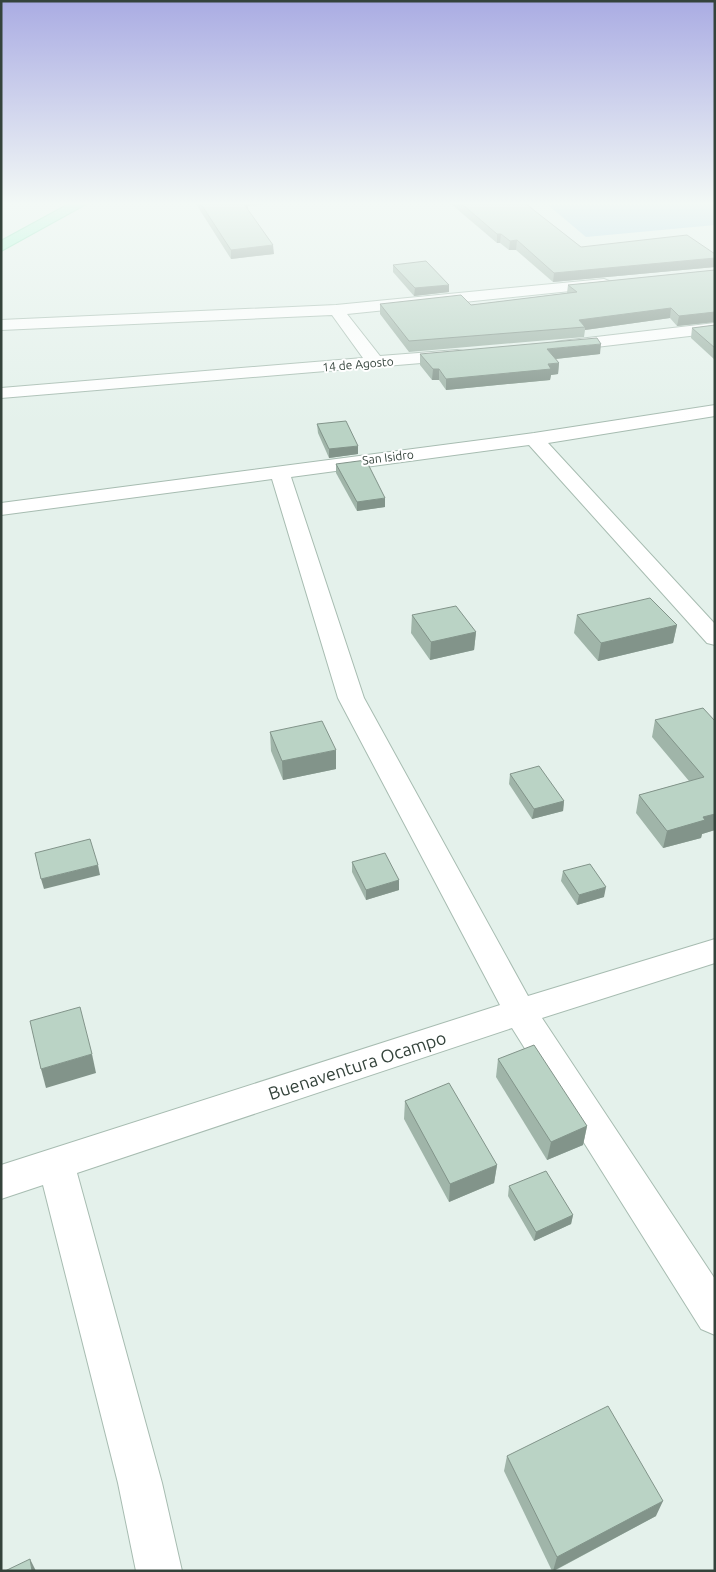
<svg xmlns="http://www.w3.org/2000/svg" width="716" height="1572" viewBox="0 0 716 1572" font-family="Ubuntu,sans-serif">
<rect width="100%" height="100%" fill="#e4f1eb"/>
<!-- green -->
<path fill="#add6e5" d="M 715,204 L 715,225 L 586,237 L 548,205 Z"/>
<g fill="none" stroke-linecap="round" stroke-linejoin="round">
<defs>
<g id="minor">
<path d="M 604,279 L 609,281 L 612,284 L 609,287 L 347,314 L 380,356 L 457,350 L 463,351 L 466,355 L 463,359 L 457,360 L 1,398 L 1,388 L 363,358 L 332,315 L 1,330 L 1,320 L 336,305 Z"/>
<path d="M 715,323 L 715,333 L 562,351 L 556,350 L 554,346 L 556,342 L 562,341 Z"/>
<path d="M 715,405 L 715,416 L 548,443 L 715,624 L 715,645 L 707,643 L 529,445 L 291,477 L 364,698 L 528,996 L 715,939 L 715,963 L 542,1018 L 715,1279 L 715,1335 L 701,1329 L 512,1028 L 77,1173 L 162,1483 L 182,1571 L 136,1571 L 118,1483 L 43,1185 L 1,1199 L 1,1165 L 500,1005 L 338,698 L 272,479 L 1,515 L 1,503 L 534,433 Z"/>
</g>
<path id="major" d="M 69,204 L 86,204 L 1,251 L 1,241 Z"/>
</defs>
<!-- minor casing -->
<use href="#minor" stroke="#a7bcb1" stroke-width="2"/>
<!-- major casing -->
<use href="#major" stroke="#64dfa5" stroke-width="2"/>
<!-- minor -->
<use href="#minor" fill="#fff" fill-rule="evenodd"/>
<!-- major -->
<use href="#major" fill="#93fbcc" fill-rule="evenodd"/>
</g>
<!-- wall -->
<g fill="#a0b5a9">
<path d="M 196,204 L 270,204 L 248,206 L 248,210 L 274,254 L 231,259 Z"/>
<path d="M 451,204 L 526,204 L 581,247 L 715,254 L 715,267 L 553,282 L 516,250 L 509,250 L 500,243 L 497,243 Z"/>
<path d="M 393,265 L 449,292 L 414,296 L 393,272 Z"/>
<path d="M 715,270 L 715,322 L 677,326 L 670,318 L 585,330 L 584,337 L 409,352 L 380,314 L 380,304 L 471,305 L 567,293 L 568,285 Z"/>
<path d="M 715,325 L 715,360 L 691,338 L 692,328 Z"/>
<path d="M 420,354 L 600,354 L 556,359 L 559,363 L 558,374 L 551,375 L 550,380 L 446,390 L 439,380 L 432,380 L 420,365 Z"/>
<path d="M 317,424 L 358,454 L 329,458 L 318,433 Z"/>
<path d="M 336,464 L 385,507 L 357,511 L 336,473 Z"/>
<path d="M 412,615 L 476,632 L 474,650 L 430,660 L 411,633 Z"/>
<path d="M 577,615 L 677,625 L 673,643 L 598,661 L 574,633 Z"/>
<path d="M 655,720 L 715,721 L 715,830 L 702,834 L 701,838 L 663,848 L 636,813 L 639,795 L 689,781 L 652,737 Z"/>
<path d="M 270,732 L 336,769 L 283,780 L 271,751 Z"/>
<path d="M 510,774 L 564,801 L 563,811 L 532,819 L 509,784 Z"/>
<path d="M 352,862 L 399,890 L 366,900 L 352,872 Z"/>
<path d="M 563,871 L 604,897 L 577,905 L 561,881 Z"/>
<path d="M 498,1059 L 587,1126 L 583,1145 L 547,1160 L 496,1077 Z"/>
<path d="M 405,1101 L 497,1165 L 494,1183 L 449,1202 L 404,1119 Z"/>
<path d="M 509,1186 L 573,1215 L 571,1224 L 534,1241 L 508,1196 Z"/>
<path d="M 507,1456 L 656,1516 L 554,1571 L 552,1571 L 504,1471 Z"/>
</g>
<!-- shaded-wall -->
<g fill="#82948a">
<path d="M 242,204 L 248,204 L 248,210 Z"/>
<path d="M 497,234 L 501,234 L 500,243 L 497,243 Z"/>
<path d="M 517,240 L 516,250 L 509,250 L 510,241 Z"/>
<path d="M 273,245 L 274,254 L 231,259 L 231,250 Z"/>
<path d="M 715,258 L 715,267 L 553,282 L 554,273 Z"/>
<path d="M 449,285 L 449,292 L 414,296 L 415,288 Z"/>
<path d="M 671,308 L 670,318 L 585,330 L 585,327 L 579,320 Z"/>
<path d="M 715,312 L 715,322 L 677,326 L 679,316 Z"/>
<path d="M 601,344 L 600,354 L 546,360 L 547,349 Z"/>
<path d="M 559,363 L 558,374 L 551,375 L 550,380 L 446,390 L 446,379 Z"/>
<path d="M 433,369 L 439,369 L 439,380 L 432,380 Z"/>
<path d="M 358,446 L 358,454 L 329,458 L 329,449 Z"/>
<path d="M 385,498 L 385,507 L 357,511 L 357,502 Z"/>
<path d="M 677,625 L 673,643 L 598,661 L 601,643 Z"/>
<path d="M 476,632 L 474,650 L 430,660 L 431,642 Z"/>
<path d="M 336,750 L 336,769 L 283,780 L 282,761 Z"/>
<path d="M 564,801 L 563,811 L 532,819 L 534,809 Z"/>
<path d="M 715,814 L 715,830 L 702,834 L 701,838 L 663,848 L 667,831 L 703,817 Z"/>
<path d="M 98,865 L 100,875 L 44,889 L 41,879 Z"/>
<path d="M 399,880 L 399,890 L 366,900 L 366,890 Z"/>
<path d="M 606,887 L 604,897 L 577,905 L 579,895 Z"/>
<path d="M 92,1054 L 96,1073 L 46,1088 L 41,1069 Z"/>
<path d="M 587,1126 L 583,1145 L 547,1160 L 551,1142 Z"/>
<path d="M 497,1165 L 494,1183 L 449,1202 L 450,1184 Z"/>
<path d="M 573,1215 L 571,1224 L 534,1241 L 536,1232 Z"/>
<path d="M 663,1501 L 656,1516 L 553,1571 L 557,1557 Z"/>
<path d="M 30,1559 L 36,1571 L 32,1571 Z"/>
</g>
<!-- building -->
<g fill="#bad3c5" stroke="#82948a">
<path d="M 201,204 L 244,204 L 273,245 L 231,250 Z"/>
<path d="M 462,204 L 526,204 L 581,247 L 687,235 L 715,254 L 715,258 L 554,273 L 517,240 L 510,241 L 501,234 L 497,234 Z"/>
<path d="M 426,261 L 449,285 L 415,288 L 393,265 Z"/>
<path d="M 715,270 L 715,312 L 679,316 L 671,308 L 579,320 L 585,327 L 409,341 L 380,304 L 461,295 L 471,305 L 577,292 L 568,285 Z"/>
<path d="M 715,325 L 715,348 L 692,328 Z"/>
<path d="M 597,338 L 601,344 L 547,349 L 559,363 L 548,364 L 551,369 L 446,379 L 439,369 L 433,369 L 420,354 Z"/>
<path d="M 346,421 L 358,446 L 329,449 L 317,424 Z"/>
<path d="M 366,460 L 385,498 L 357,502 L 336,464 Z"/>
<path d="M 650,598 L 677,625 L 601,643 L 577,615 Z"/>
<path d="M 456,606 L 476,632 L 431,642 L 412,615 Z"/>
<path d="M 703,708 L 715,721 L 715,814 L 703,817 L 705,820 L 667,831 L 639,795 L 704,777 L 655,720 Z"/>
<path d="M 322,721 L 336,750 L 282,761 L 270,732 Z"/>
<path d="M 539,766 L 564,801 L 534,809 L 510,774 Z"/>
<path d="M 90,839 L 98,865 L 41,879 L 35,853 Z"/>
<path d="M 385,853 L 399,880 L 366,890 L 352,862 Z"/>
<path d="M 590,864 L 606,887 L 579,895 L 563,871 Z"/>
<path d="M 80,1007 L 92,1054 L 41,1069 L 30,1021 Z"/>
<path d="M 534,1045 L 587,1126 L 551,1142 L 498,1059 Z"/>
<path d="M 449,1083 L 497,1165 L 450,1184 L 405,1101 Z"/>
<path d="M 546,1171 L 573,1215 L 536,1232 L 509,1186 Z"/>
<path d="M 608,1406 L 663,1501 L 557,1557 L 507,1456 Z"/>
<path d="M 30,1559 L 32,1571 L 5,1571 Z"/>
</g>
<!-- sky -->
<linearGradient id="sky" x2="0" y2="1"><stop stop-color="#aaace3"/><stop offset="0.48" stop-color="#f3f9f6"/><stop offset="1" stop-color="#f3f9f6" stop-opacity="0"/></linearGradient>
<rect width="716" height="424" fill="url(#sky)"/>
<g text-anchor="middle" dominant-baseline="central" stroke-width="4" stroke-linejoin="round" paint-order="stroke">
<!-- far-street labels -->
<g font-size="12" fill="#34433b" stroke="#fff">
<text transform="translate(358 364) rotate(-5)">14 de Agosto</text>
<text transform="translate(388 457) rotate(-7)">San Isidro</text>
</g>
<!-- near-street labels -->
<g font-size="18" fill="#34433b" stroke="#fff">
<text transform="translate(357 1065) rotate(-18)">Buenaventura Ocampo</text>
</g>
</g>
<!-- border -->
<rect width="716" height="1572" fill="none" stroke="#34433b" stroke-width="5"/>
</svg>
